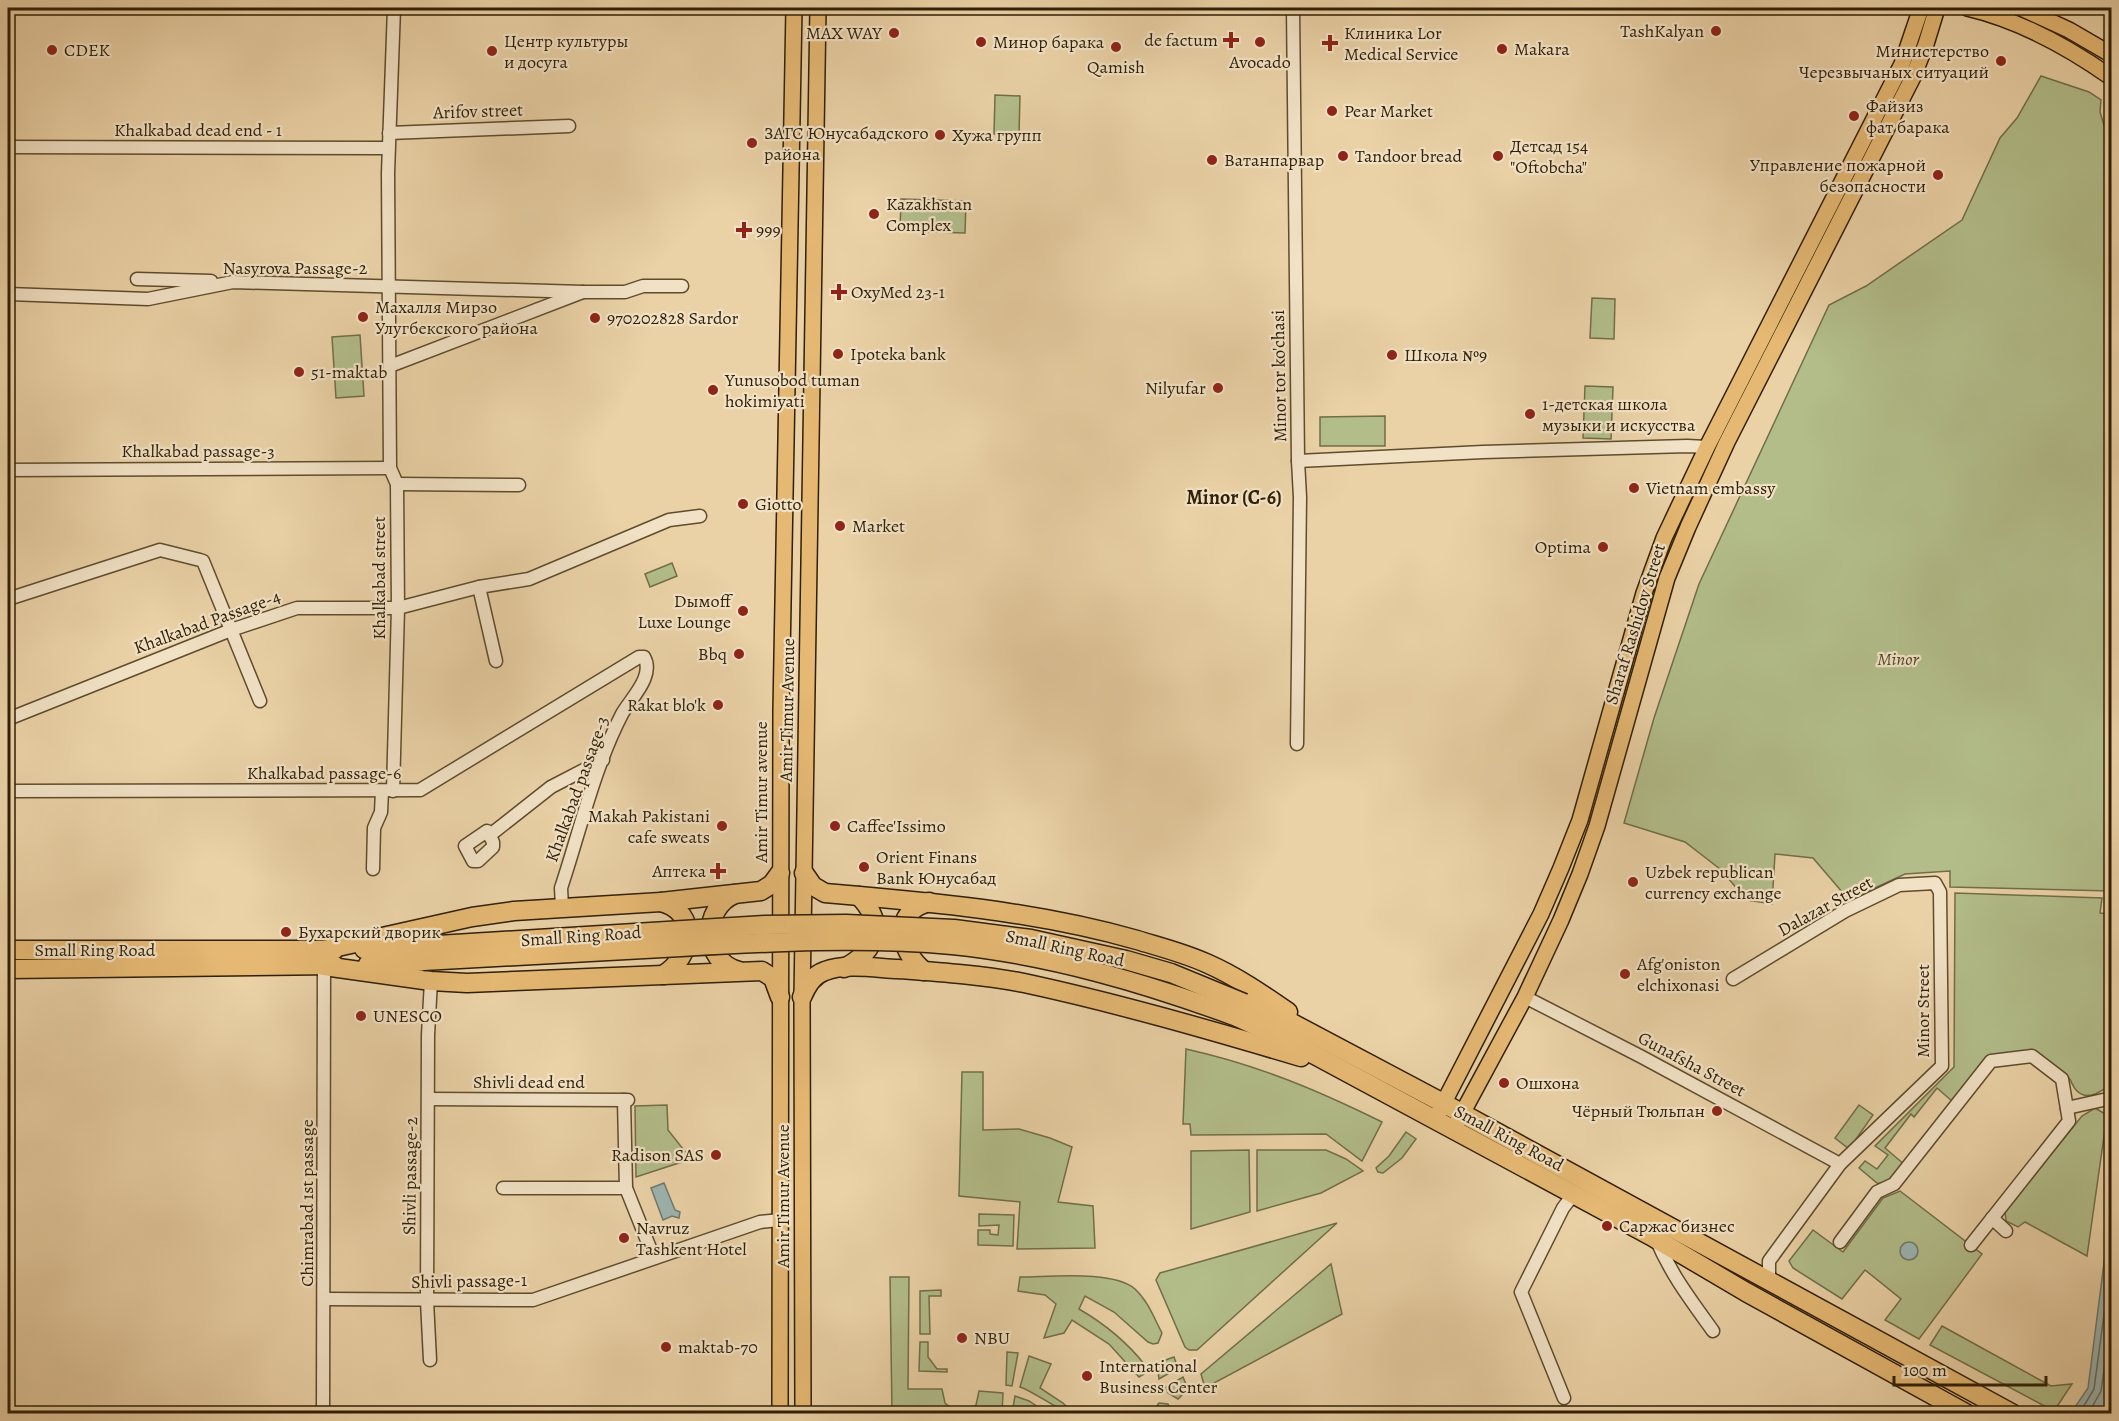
<svg xmlns="http://www.w3.org/2000/svg" width="2119" height="1421" viewBox="0 0 2119 1421" font-family="Alegreya,serif">
<rect width="100%" height="100%" fill="#ead1a6"/>
<filter id="stains"><feTurbulence type="fractalNoise" baseFrequency=".00333" numOctaves="4"/><feColorMatrix values="0 0 0 0 .2 0 0 0 0 .09 0 0 0 0 .02 0 0 0 .5 -.17"/></filter>
<radialGradient id="worn" r=".72"><stop offset=".6" stop-color="#630" stop-opacity="0"/><stop offset="1" stop-color="#630" stop-opacity=".3"/></radialGradient>
<!-- green -->
<g fill="#b2bd8a" stroke="#716e48" stroke-width="1.5">
<path d="M 2041,76 L 2089,92 L 2101,100 L 2100,112 L 2110,145 L 2111,145 L 2111,891 L 1950,887 L 1950,871 L 1905,874 L 1849,900 L 1813,858 L 1775,854 L 1772,904 L 1747,900 L 1720,869 L 1685,842 L 1624,823 L 1654,718 L 1699,584 L 1829,305 L 1866,286 L 1962,220 L 2000,138 L 2017,118 Z"/>
<path d="M 995,95 L 1020,96 L 1019,135 L 994,134 Z"/>
<path d="M 901,199 L 966,201 L 965,233 L 900,231 Z"/>
<path d="M 1592,298 L 1615,299 L 1614,339 L 1590,338 Z"/>
<path d="M 360,335 L 364,396 L 336,398 L 332,337 Z"/>
<path d="M 1585,386 L 1613,387 L 1611,439 L 1583,438 Z"/>
<path d="M 1385,416 L 1385,446 L 1320,446 L 1320,417 Z"/>
<path d="M 672,563 L 677,576 L 650,587 L 645,574 Z"/>
<path d="M 1955,893 L 2102,898 L 2100,913 L 2112,914 L 2110,1085 C 2100,1092 2087,1102 2076,1090 C 2073,1087 2072,1082 2069,1078 C 2059,1068 2046,1060 2035,1051 L 1988,1058 L 1953,1102 L 1937,1088 L 1914,1117 L 1911,1114 L 1885,1148 L 1905,1165 L 1886,1184 L 1877,1183 L 1859,1168 L 1865,1161 L 1877,1169 L 1888,1155 L 1875,1146 L 1954,1067 Z"/>
<path d="M 1186,1049 C 1258,1065 1317,1090 1382,1122 L 1362,1161 L 1326,1134 L 1191,1135 L 1190,1124 L 1183,1124 Z"/>
<path d="M 962,1072 L 983,1072 L 983,1130 L 1019,1129 L 1050,1138 L 1072,1147 L 1058,1202 L 1093,1206 L 1095,1248 L 1017,1249 L 1020,1202 L 959,1196 Z"/>
<path d="M 667,1105 L 668,1130 L 691,1159 L 636,1177 L 635,1106 Z"/>
<path d="M 1859,1105 L 1873,1115 L 1849,1149 L 1835,1138 Z"/>
<path d="M 2095,1108 L 2107,1115 L 2087,1256 L 2025,1222 L 2018,1227 L 2006,1221 L 2005,1211 L 2082,1116 Z"/>
<path d="M 1406,1132 L 1416,1139 L 1402,1158 L 1383,1173 L 1378,1172 L 1376,1168 L 1389,1156 Z"/>
<path d="M 1249,1150 L 1250,1212 L 1191,1229 L 1191,1151 Z"/>
<path d="M 1257,1150 L 1326,1150 L 1346,1159 L 1363,1171 L 1321,1193 L 1257,1211 Z"/>
<path d="M 1900,1191 L 1982,1254 L 1919,1339 L 1885,1320 L 1901,1299 L 1865,1270 L 1842,1299 L 1793,1268 L 1789,1261 L 1813,1230 L 1843,1252 L 1883,1198 Z"/>
<path d="M 979,1214 L 1014,1215 L 1013,1246 L 978,1245 L 978,1230 L 990,1230 L 990,1234 L 998,1235 L 999,1225 L 979,1226 Z"/>
<path d="M 1337,1223 L 1197,1350 L 1189,1350 L 1185,1347 L 1156,1280 L 1160,1273 Z"/>
<path d="M 1331,1264 L 1342,1314 L 1205,1388 L 1201,1374 Z"/>
<path d="M 890,1277 L 909,1277 L 908,1389 L 942,1389 L 945,1403 L 955,1411 L 955,1413 L 892,1413 Z"/>
<path d="M 1020,1277 C 1050,1277 1113,1270 1135,1289 C 1148,1301 1154,1318 1162,1333 L 1158,1343 L 1153,1344 L 1148,1342 L 1114,1312 L 1085,1296 L 1079,1309 C 1105,1324 1126,1341 1145,1365 L 1144,1374 L 1139,1377 L 1109,1344 L 1072,1320 L 1064,1333 L 1044,1338 L 1056,1304 L 1045,1295 L 1018,1291 Z"/>
<path d="M 941,1290 L 941,1296 L 929,1296 L 930,1334 L 920,1334 L 920,1291 Z"/>
<path d="M 1942,1326 L 2051,1386 L 2072,1384 L 2054,1411 L 1930,1345 Z"/>
<path d="M 920,1342 L 928,1342 L 928,1357 L 937,1369 L 947,1369 L 947,1372 L 919,1371 Z"/>
<path d="M 1007,1352 L 1018,1353 L 1012,1386 L 1006,1385 Z"/>
<path d="M 1029,1356 L 1051,1364 L 1040,1388 L 1063,1403 L 1073,1413 C 1063,1414 1035,1392 1020,1387 Z"/>
<path d="M 1174,1357 L 1178,1368 L 1159,1379 L 1157,1363 Z"/>
<path d="M 1183,1377 L 1188,1389 L 1178,1399 L 1168,1393 L 1166,1387 Z"/>
<path d="M 979,1391 L 1003,1393 L 1002,1413 L 966,1413 L 976,1405 Z"/>
<path d="M 1015,1396 L 1029,1401 L 1047,1413 L 1012,1413 Z"/>
<path d="M 1159,1403 L 1168,1404 L 1172,1413 L 1158,1413 L 1156,1407 Z"/>
</g>
<!-- water -->
<g fill="#9cb5b2" stroke="#71796d" stroke-width="1.5">
<path d="M 664,1183 L 675,1210 L 680,1212 L 679,1218 L 672,1216 L 663,1220 L 651,1188 Z"/>
<path d="M 2111,1208 L 2111,1413 L 2071,1413 L 2088,1388 Z"/>
<circle cx="1909" cy="1251" r="9"/>
</g>
<g fill="none" stroke-linecap="round" stroke-linejoin="round">
<!-- shore -->
<g stroke="#666a5c" stroke-width="1.5">
<path d="M 2079,1414 L 2094,1389 L 2112,1255"/>
<path d="M 2088,1414 L 2101,1391 L 2112,1313"/>
</g>
<defs>
<g id="minor">
<path d="M 1293,8 L 1298,461 L 1300,497 L 1297,744"/>
<path d="M 389,133 L 569,126"/>
<path d="M 8,147 L 388,148"/>
<path d="M 137,279 L 211,281"/>
<path d="M 8,294 L 148,299 L 233,282 L 583,292"/>
<path d="M 390,366 L 583,292 L 625,292 L 643,286 L 682,286"/>
<path d="M 1298,461 L 1483,452 L 1687,446 L 1707,447"/>
<path d="M 8,470 L 390,468"/>
<path d="M 397,484 L 519,485"/>
<path d="M 479,587 L 496,661"/>
<path d="M 8,599 L 160,550 L 200,560 L 203,561 L 260,701"/>
<path d="M 8,719 L 231,630 L 297,608 L 398,608 L 479,587 L 529,579 L 669,520 L 700,516"/>
<path d="M 8,791 L 420,790 L 639,657 L 644,657 C 655,676 631,698 622,714 C 594,768 580,831 561,888 L 562,907"/>
<path d="M 393,791 L 398,608 L 397,484 L 390,468 L 388,173 L 394,8"/>
<path d="M 487,831 L 493,842 L 493,847 L 478,861 L 473,861 L 465,846 Z"/>
<path d="M 490,835 L 551,787 L 603,760"/>
<path d="M 373,869 L 374,828 L 381,812 L 382,791"/>
<path d="M 1733,979 L 1845,911 L 1899,885 L 1935,883 L 1940,892 L 1942,1066 L 1840,1164 L 1769,1261 L 1769,1281"/>
<path d="M 1525,997 L 1640,1056 L 1840,1164"/>
<path d="M 429,1099 L 628,1100"/>
<path d="M 624,1100 L 626,1188 L 654,1258"/>
<path d="M 2067,1108 L 2112,1098"/>
<path d="M 503,1188 L 626,1188"/>
<path d="M 1992,1218 L 2006,1231"/>
<path d="M 1656,1239 C 1672,1276 1690,1299 1713,1331"/>
<path d="M 1840,1242 L 1877,1192 L 1894,1184 L 1991,1061 L 2032,1056 L 2062,1079 L 2069,1121 L 1971,1245"/>
<path d="M 325,1299 L 533,1300 L 760,1222 L 780,1220"/>
<path d="M 430,1360 L 427,1301 L 428,1035 L 431,981"/>
<path d="M 1564,1398 L 1521,1292 L 1563,1208 L 1573,1195"/>
<path d="M 323,1414 L 324,966"/>
</g>
<g id="major">
<path d="M 1967,8 C 2019,20 2068,47 2112,78"/>
<path d="M 2021,8 L 2069,30 L 2112,55"/>
<path d="M 1439,1112 L 1541,914 L 1561,868 L 1580,820 L 1644,593 L 1664,538 L 1707,447 L 1902,64 L 1921,8"/>
<path d="M 1457,1123 L 1525,997 L 1561,920 L 1580,874 L 1597,826 L 1667,578 L 1688,527 L 1727,442 L 1913,77 L 1926,44 L 1937,8"/>
<path d="M 780,1414 L 781,711 L 794,8"/>
<path d="M 803,1414 L 802,997 L 818,8"/>
</g>
<g id="highway">
<path d="M 804,873 L 813,886 L 825,893 C 930,902 1035,911 1137,940 C 1160,947 1184,953 1206,963 C 1236,976 1262,994 1288,1012"/>
<path d="M 735,894 C 701,908 702,962 739,971"/>
<path d="M 661,902 C 699,912 693,957 663,975"/>
<path d="M 364,949 L 422,946"/>
<path d="M 8,950 L 334,950"/>
<path d="M 324,950 L 472,917 L 514,911 L 661,902 L 761,891 L 772,884 L 780,873"/>
<path d="M 368,964 L 423,961"/>
<path d="M 324,966 L 431,981 L 467,983 L 762,971 L 773,978 L 780,997"/>
<path d="M 844,968 C 877,951 886,924 859,896"/>
<path d="M 8,969 L 334,965"/>
<path d="M 924,971 C 899,951 891,912 929,902"/>
<path d="M 802,997 C 807,985 813,975 825,971 C 846,963 875,968 898,969 C 939,972 983,975 1024,983 C 1117,1003 1210,1030 1301,1057"/>
<path d="M 1244,1003 L 1292,1023 L 1443,1103 L 2013,1414"/>
<path d="M 1237,1017 L 1287,1040 L 1651,1236 L 1746,1292 L 1967,1414"/>
</g>
</defs>
<!-- minor casing -->
<use href="#minor" stroke="#5e4c2d" stroke-width="15"/>
<!-- major casing -->
<use href="#major" stroke="#301f05" stroke-width="18"/>
<!-- highway casing -->
<use href="#highway" stroke="#301f05" stroke-width="21"/>
<!-- minor -->
<use href="#minor" stroke="#f1e1c5" stroke-width="12"/>
<!-- major -->
<use href="#major" stroke="#e5b873" stroke-width="15"/>
<!-- highway -->
<use href="#highway" stroke="#e5b873" stroke-width="18"/>
<defs>
<g id="highway-bridge">
<path d="M 422,946 L 765,925 L 846,924 L 954,929 L 1031,939 L 1126,960 L 1171,973 L 1244,1003"/>
<path d="M 423,961 C 509,956 595,951 681,947 C 771,942 862,937 952,945 C 1050,955 1145,983 1237,1017"/>
</g>
</defs>
<!-- highway-bridge casing -->
<use href="#highway-bridge" stroke="#301f05" stroke-width="21" stroke-linecap="butt"/>
<!-- highway-bridge -->
<use href="#highway-bridge" stroke="#e5b873" stroke-width="18"/>
</g>
<!-- markers -->
<g fill="#8f2418" stroke="#f1e1c5" stroke-width="2">
<circle cx="1716" cy="31" r="6"/>
<circle cx="894" cy="33" r="6"/>
<path d="M1228 31h6v6h6v6h-6v6h-6v-6h-6v-6h6z"/>
<circle cx="981" cy="42" r="6"/>
<circle cx="1260" cy="42" r="6"/>
<path d="M1327 34h6v6h6v6h-6v6h-6v-6h-6v-6h6z"/>
<circle cx="1116" cy="47" r="6"/>
<circle cx="1502" cy="49" r="6"/>
<circle cx="52" cy="50" r="6"/>
<circle cx="492" cy="51" r="6"/>
<circle cx="2001" cy="61" r="6"/>
<circle cx="1332" cy="111" r="6"/>
<circle cx="1854" cy="116" r="6"/>
<circle cx="940" cy="135" r="6"/>
<circle cx="752" cy="143" r="6"/>
<circle cx="1343" cy="156" r="6"/>
<circle cx="1498" cy="156" r="6"/>
<circle cx="1212" cy="160" r="6"/>
<circle cx="1938" cy="175" r="6"/>
<circle cx="874" cy="214" r="6"/>
<path d="M741 221h6v6h6v6h-6v6h-6v-6h-6v-6h6z"/>
<path d="M836 283h6v6h6v6h-6v6h-6v-6h-6v-6h6z"/>
<circle cx="363" cy="317" r="6"/>
<circle cx="595" cy="318" r="6"/>
<circle cx="838" cy="354" r="6"/>
<circle cx="1392" cy="355" r="6"/>
<circle cx="299" cy="372" r="6"/>
<circle cx="1218" cy="388" r="6"/>
<circle cx="713" cy="390" r="6"/>
<circle cx="1530" cy="414" r="6"/>
<circle cx="1634" cy="488" r="6"/>
<circle cx="743" cy="504" r="6"/>
<circle cx="840" cy="526" r="6"/>
<circle cx="1603" cy="547" r="6"/>
<circle cx="743" cy="611" r="6"/>
<circle cx="739" cy="654" r="6"/>
<circle cx="718" cy="705" r="6"/>
<circle cx="722" cy="826" r="6"/>
<circle cx="835" cy="826" r="6"/>
<circle cx="864" cy="867" r="6"/>
<path d="M715 862h6v6h6v6h-6v6h-6v-6h-6v-6h6z"/>
<circle cx="1633" cy="882" r="6"/>
<circle cx="286" cy="932" r="6"/>
<circle cx="1625" cy="974" r="6"/>
<circle cx="361" cy="1016" r="6"/>
<circle cx="1504" cy="1083" r="6"/>
<circle cx="1717" cy="1111" r="6"/>
<circle cx="716" cy="1155" r="6"/>
<circle cx="1607" cy="1226" r="6"/>
<circle cx="624" cy="1238" r="6"/>
<circle cx="962" cy="1338" r="6"/>
<circle cx="666" cy="1347" r="6"/>
<circle cx="1087" cy="1376" r="6"/>
</g>
<g text-anchor="middle" dominant-baseline="central" stroke-width="4.5" stroke-linejoin="round" paint-order="stroke">
<!-- poi labels -->
<g font-size="18" fill="#301f05" stroke="#f1e1c5" text-anchor="start">
<text x="1704" y="31" text-anchor="end">TashKalyan</text>
<text x="882" y="33" text-anchor="end">MAX WAY</text>
<text x="1344" y="33">Клиника Lor<tspan x="1344" dy="21">Medical Service</tspan></text>
<text x="1218" y="40" text-anchor="end">de factum</text>
<text x="504" y="41">Центр культуры<tspan x="504" dy="21">и досуга</tspan></text>
<text x="993" y="42">Минор барака</text>
<text x="1514" y="49">Makara</text>
<text x="64" y="50">CDEK</text>
<text x="1989" y="51" text-anchor="end">Министерство<tspan x="1989" dy="21">Черезвычаных ситуаций</tspan></text>
<text x="1260" y="62" text-anchor="middle">Avocado</text>
<text x="1116" y="67" text-anchor="middle">Qamish</text>
<text x="1866" y="106">Файзиз<tspan x="1866" dy="21">фат барака</tspan></text>
<text x="1344" y="111">Pear Market</text>
<text x="764" y="133">ЗАГС Юнусабадского<tspan x="764" dy="21">района</tspan></text>
<text x="952" y="135">Хужа групп</text>
<text x="1510" y="146">Детсад 154<tspan x="1510" dy="21">"Oftobcha"</tspan></text>
<text x="1355" y="156">Tandoor bread</text>
<text x="1224" y="160">Ватанпарвар</text>
<text x="1926" y="165" text-anchor="end">Управление пожарной<tspan x="1926" dy="21">безопасности</tspan></text>
<text x="886" y="204">Kazakhstan<tspan x="886" dy="21">Complex</tspan></text>
<text x="756" y="230">999</text>
<text x="851" y="292">OxyMed 23-1</text>
<text x="375" y="307">Махалля Мирзо<tspan x="375" dy="21">Улугбекского района</tspan></text>
<text x="607" y="318">970202828 Sardor</text>
<text x="850" y="354">Ipoteka bank</text>
<text x="1404" y="355">Школа №9</text>
<text x="311" y="372">51-maktab</text>
<text x="725" y="380">Yunusobod tuman<tspan x="725" dy="21">hokimiyati</tspan></text>
<text x="1206" y="388" text-anchor="end">Nilyufar</text>
<text x="1542" y="404">1-детская школа<tspan x="1542" dy="21">музыки и искусства</tspan></text>
<text x="1646" y="488">Vietnam embassy</text>
<text x="755" y="504">Giotto</text>
<text x="852" y="526">Market</text>
<text x="1591" y="547" text-anchor="end">Optima</text>
<text x="731" y="601" text-anchor="end">Dымоff<tspan x="731" dy="21">Luxe Lounge</tspan></text>
<text x="727" y="654" text-anchor="end">Bbq</text>
<text x="706" y="705" text-anchor="end">Rakat blo'k</text>
<text x="710" y="816" text-anchor="end">Makah Pakistani<tspan x="710" dy="21">cafe sweats</tspan></text>
<text x="847" y="826">Caffee'Issimo</text>
<text x="876" y="857">Orient Finans<tspan x="876" dy="21">Bank Юнусабад</tspan></text>
<text x="706" y="871" text-anchor="end">Аптека</text>
<text x="1645" y="872">Uzbek republican<tspan x="1645" dy="21">currency exchange</tspan></text>
<text x="298" y="932">Бухарский дворик</text>
<text x="1637" y="964">Afg'oniston<tspan x="1637" dy="21">elchixonasi</tspan></text>
<text x="373" y="1016">UNESCO</text>
<text x="1516" y="1083">Ошхона</text>
<text x="1705" y="1111" text-anchor="end">Чёрный Тюльпан</text>
<text x="704" y="1155" text-anchor="end">Radison SAS</text>
<text x="1619" y="1226">Саржас бизнес</text>
<text x="636" y="1228">Navruz<tspan x="636" dy="21">Tashkent Hotel</tspan></text>
<text x="974" y="1338">NBU</text>
<text x="678" y="1347">maktab-70</text>
<text x="1099" y="1366">International<tspan x="1099" dy="21">Business Center</tspan></text>
</g>
<!-- street labels -->
<g font-size="18" fill="#301f05" stroke="#f1e1c5">
<text transform="translate(478 111) rotate(-2)">Arifov street</text>
<text x="198" y="130">Khalkabad dead end - 1</text>
<text x="295" y="268">Nasyrova Passage-2</text>
<text transform="translate(1279 376) rotate(-91)">Minor tor ko'chasi</text>
<text x="198" y="451">Khalkabad passage-3</text>
<text transform="translate(379 578) rotate(-90)">Khalkabad street</text>
<text transform="translate(207 622) rotate(-20)">Khalkabad Passage-4</text>
<text transform="translate(1635 624) rotate(-73)">Sharaf Rashidov Street</text>
<text transform="translate(787 710) rotate(-89)">Amir Timur Avenue</text>
<text x="324" y="773">Khalkabad passage-6</text>
<text transform="translate(577 789) rotate(-70)">Khalkabad passage-3</text>
<text transform="translate(761 792) rotate(-90)">Amir Timur avenue</text>
<text transform="translate(1825 906) rotate(-29)">Dalazar Street</text>
<text transform="translate(581 936) rotate(-4)">Small Ring Road</text>
<text transform="translate(1065 948) rotate(12)">Small Ring Road</text>
<text x="95" y="950">Small Ring Road</text>
<text transform="translate(1923 1011) rotate(-90)">Minor Street</text>
<text transform="translate(1692 1064) rotate(28)">Gunafsha Street</text>
<text x="529" y="1082">Shivli dead end</text>
<text transform="translate(1509 1138) rotate(28)">Small Ring Road</text>
<text transform="translate(410 1176) rotate(-89)">Shivli passage-2</text>
<text transform="translate(783 1196) rotate(-90)">Amir Timur Avenue</text>
<text transform="translate(307 1203) rotate(-90)">Chimrabad 1st passage</text>
<text transform="translate(469 1281) rotate(-1)">Shivli passage-1</text>
</g>
<!-- park labels -->
<g font-size="18" font-style="italic" fill="#504626" stroke="#f1e1c5">
<text x="1898" y="659">Minor</text>
</g>
<!-- neighbourhood labels -->
<g font-size="20" font-weight="bold" fill="#301f05" stroke="#f1e1c5">
<text x="1234" y="497">Minor (C-6)</text>
</g>
</g>
<!-- margin -->
<rect width="2119" height="1421" fill="none" stroke="#ead1a6" stroke-width="30"/>
<rect x="9" y="9" width="2101" height="1403" fill="none" stroke="#301f05" stroke-width="3"/>
<rect x="15" y="15" width="2089" height="1391" fill="none" stroke="#301f05" stroke-width="1.5"/>
<!-- scale -->
<path d="M1894 1376v9h152v-9" fill="none" stroke="#301f05" stroke-width="3"/>
<text x="1903" y="1376" font-size="18" fill="#301f05" stroke="#f1e1c5" stroke-width="4.5" paint-order="stroke">100 m</text>
<rect width="100%" height="100%" filter="url(#stains)"/>
<rect width="100%" height="100%" fill="url(#worn)"/>
</svg>
